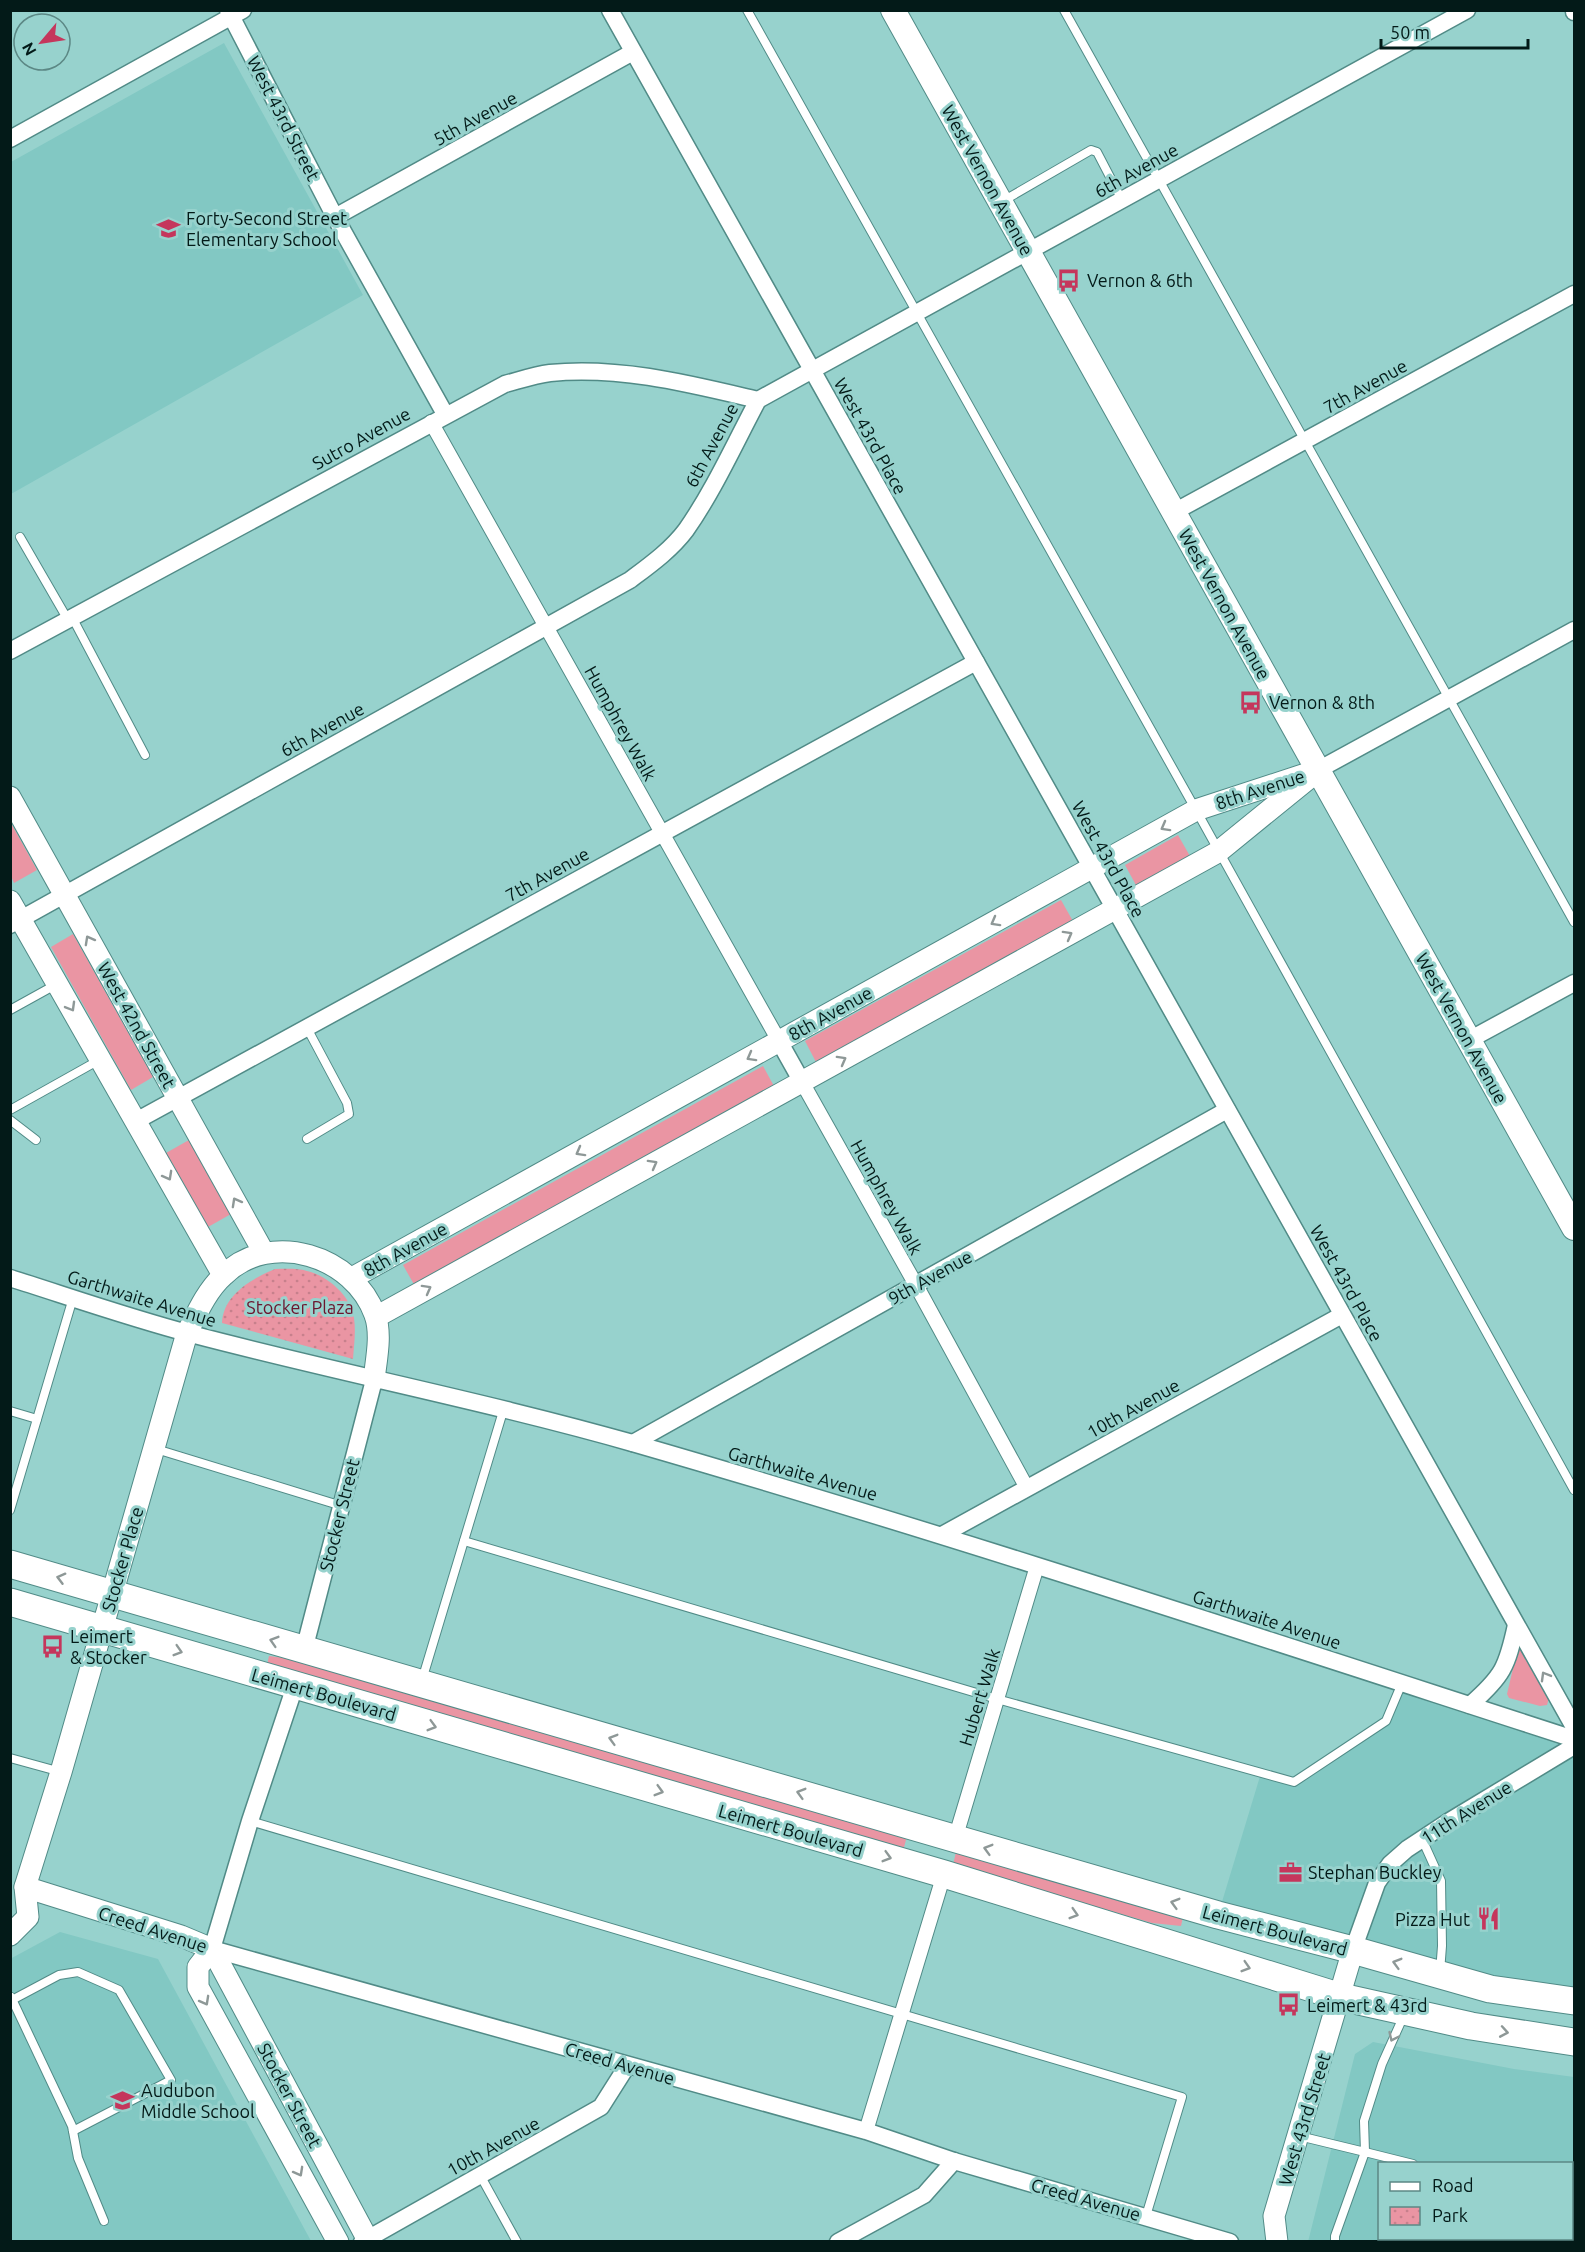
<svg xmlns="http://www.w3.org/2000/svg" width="1585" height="2252" viewBox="0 0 1585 2252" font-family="Ubuntu,sans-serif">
<defs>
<pattern id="park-dots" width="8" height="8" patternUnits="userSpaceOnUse" patternTransform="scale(1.5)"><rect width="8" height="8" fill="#ea95a3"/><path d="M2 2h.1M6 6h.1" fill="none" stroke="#c7808c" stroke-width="1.8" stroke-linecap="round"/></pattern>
</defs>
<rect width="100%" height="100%" fill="#97d2cd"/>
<!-- built -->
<g fill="#82c8c3" fill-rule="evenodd">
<path d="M 224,43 L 363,295 L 11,494 L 11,162 Z"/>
<path d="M 1402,1683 L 1574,1739 L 1574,2001 L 1218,1915 L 1261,1773 L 1294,1782 L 1386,1721 Z"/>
<path d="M 60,1932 L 158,1959 L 311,2241 L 11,2241 L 10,1959 Z"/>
<path d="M 1373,2042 L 1514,2069 L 1574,2077 L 1574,2241 L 1308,2242 L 1355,2054 ZM 1380,2164 L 1572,2164 L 1572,2238 L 1380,2238 Z"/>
</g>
<!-- grass -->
<g fill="#ea95a3">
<path d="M 11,823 L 37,870 L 14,883 L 11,876 Z"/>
<path d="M 1178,835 L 1191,858 L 1137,887 L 1125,865 Z"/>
<path d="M 1061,900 L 1074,923 L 817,1064 L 805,1041 Z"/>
<path d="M 73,934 L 153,1077 L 131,1090 L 51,947 Z"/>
<path d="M 763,1066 L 775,1088 L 416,1288 L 403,1265 Z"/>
<path d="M 189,1140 L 231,1214 L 208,1227 L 166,1153 Z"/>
<path d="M 1519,1643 L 1549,1698 L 1547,1705 L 1540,1706 L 1509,1698 L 1507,1694 Z"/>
<path d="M 269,1656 L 299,1660 L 907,1836 L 903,1851 L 267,1665 Z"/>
<path d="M 956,1852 L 1183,1917 L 1181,1926 L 1152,1923 L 953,1865 Z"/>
</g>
<!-- park -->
<path fill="url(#park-dots)" d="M 275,1269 C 286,1269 297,1268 307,1271 C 328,1276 351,1296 354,1318 C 356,1332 354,1345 353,1359 L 222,1323 C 223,1295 251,1279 275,1269 Z"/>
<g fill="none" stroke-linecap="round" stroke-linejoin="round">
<defs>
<g id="service">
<path d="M 747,10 L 1196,810 L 1574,1490"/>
<path d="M 1064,10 L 1574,922"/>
<path d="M 1003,201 L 1091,150 L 1097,152 L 1122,200"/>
<path d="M 20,537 L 68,620"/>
<path d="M 72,617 L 145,755"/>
<path d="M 10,1010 L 57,984"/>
<path d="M 10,1110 L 101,1059"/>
<path d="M 10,1120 L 36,1140"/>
<path d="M 307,1139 L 349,1114 L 347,1103 L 307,1028"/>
<path d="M 10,1411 L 37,1419"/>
<path d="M 156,1449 L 342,1506"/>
<path d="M 10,1510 L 73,1298"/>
<path d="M 464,1541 L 997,1699 L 1294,1782 L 1386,1721 L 1402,1683"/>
<path d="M 422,1680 L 504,1408"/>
<path d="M 10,1758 L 61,1772"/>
<path d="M 250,1821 L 1182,2097 L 1146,2216"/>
<path d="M 1422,1839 L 1441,1881 L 1442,1946 L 1440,1972"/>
<path d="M 11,1997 L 72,2126 L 78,2158 L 104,2221"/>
<path d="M 12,2000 L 59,1975 L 78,1972 L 119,1990 L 171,2080 L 73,2131"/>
<path d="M 1299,2136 L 1365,2152 L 1364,2121 L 1382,2064 L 1404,2015"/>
<path d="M 480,2175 L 517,2242"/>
<path d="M 1335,2242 L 1335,2236 L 1365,2152 L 1413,2164"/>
<path d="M 1462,2242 L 1466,2238"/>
</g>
<g id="pedestrian">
<path d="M 431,422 L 779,1041"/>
<path d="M 802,1082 L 916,1285 L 1027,1488"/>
<path d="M 955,1839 L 1037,1566"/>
<path d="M 866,2131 L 944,1874"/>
</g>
<g id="minor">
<path d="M 228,10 L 335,217 L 445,414"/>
<path d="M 610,10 L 1574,1727"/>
<path d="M 1574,10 L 1574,12"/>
<path d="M 10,139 L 243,10"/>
<path d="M 335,217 L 633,52"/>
<path d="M 1174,512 L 1574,294"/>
<path d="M 10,651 L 505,384 C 520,380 535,375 550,373 C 620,366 690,384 758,400"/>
<path d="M 1318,770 L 1574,630"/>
<path d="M 10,925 L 630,580 C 650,565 671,550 686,530 C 714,490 735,443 758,400 L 1467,10"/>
<path d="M 1469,1040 L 1574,983"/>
<path d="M 779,1041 L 802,1082"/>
<path d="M 136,1121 L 976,662"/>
<path d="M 10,1278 C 70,1297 130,1318 191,1334 C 339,1373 489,1402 636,1444 C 951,1535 1262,1638 1574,1739"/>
<path d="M 633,1443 L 1227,1110"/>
<path d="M 942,1535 L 1342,1315"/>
<path d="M 304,1650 L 374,1380"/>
<path d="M 295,1686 L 250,1821 L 212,1949 L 866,2131 L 954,2161 L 1230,2242"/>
<path d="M 1470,1705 C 1503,1676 1507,1667 1516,1625"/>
<path d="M 1353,1950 L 1377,1883 L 1390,1864 L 1407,1849 L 1448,1822 L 1574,1746"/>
<path d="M 362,2242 L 601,2107 L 627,2066"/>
<path d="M 838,2242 L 924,2195 L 954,2161"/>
</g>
<g id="tertiary">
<path d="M 10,797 L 264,1253"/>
<path d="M 10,901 L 223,1275"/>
<path d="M 352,1278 L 1196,810 L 1318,770"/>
<path d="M 376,1317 L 1218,852 L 1309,778"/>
<path d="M 25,1887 L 181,1936 L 212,1949"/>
<path d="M 10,1935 L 28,1917 L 25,1887 L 61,1772 L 187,1333 C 197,1313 207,1290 224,1275 C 271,1229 354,1256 375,1315 C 382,1335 376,1360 374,1380"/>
<path d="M 212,1949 L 198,1967 L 198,1987 L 338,2242"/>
<path d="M 212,1949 L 369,2242"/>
<path d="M 1277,2242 L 1274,2216 L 1353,1950"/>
</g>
<path id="secondary" d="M 893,10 L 1574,1228"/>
<g id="primary">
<path d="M 10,1564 L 1218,1915 L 1353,1950 L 1490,1989 L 1574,2001"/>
<path d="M 10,1602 L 944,1874 L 1341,1997 L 1471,2026 L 1574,2042"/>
</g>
</defs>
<!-- service casing -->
<use href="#service" stroke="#518b87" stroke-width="10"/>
<!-- pedestrian casing -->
<use href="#pedestrian" stroke="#518b87" stroke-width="16"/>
<!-- minor casing -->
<use href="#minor" stroke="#518b87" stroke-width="19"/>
<!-- tertiary casing -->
<use href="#tertiary" stroke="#518b87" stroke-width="23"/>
<!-- secondary casing -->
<use href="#secondary" stroke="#518b87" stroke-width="26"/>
<!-- primary casing -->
<use href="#primary" stroke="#518b87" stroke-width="29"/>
<!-- service -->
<use href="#service" stroke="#fff" stroke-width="8"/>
<!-- pedestrian -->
<use href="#pedestrian" stroke="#fff" stroke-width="14"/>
<!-- minor -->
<use href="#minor" stroke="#fff" stroke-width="16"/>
<!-- tertiary -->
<use href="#tertiary" stroke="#fff" stroke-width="21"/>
<!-- secondary -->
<use href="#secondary" stroke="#fff" stroke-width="24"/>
<!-- primary -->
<use href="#primary" stroke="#fff" stroke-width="27"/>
</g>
<!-- one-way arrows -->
<defs><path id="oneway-chevron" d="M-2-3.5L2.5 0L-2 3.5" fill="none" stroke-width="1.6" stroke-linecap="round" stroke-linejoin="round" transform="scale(1.5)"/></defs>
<g stroke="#8e9897">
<use href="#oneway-chevron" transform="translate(1165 827) rotate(151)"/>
<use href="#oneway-chevron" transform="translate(995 922) rotate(151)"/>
<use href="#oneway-chevron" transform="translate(1068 935) rotate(-29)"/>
<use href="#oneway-chevron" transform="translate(89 940) rotate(-119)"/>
<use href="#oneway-chevron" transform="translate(71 1007) rotate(60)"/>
<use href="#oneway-chevron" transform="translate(751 1057) rotate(151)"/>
<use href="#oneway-chevron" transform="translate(842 1060) rotate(-29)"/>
<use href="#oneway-chevron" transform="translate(580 1152) rotate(151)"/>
<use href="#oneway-chevron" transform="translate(653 1164) rotate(-29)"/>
<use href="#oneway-chevron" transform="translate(168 1176) rotate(61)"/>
<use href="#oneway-chevron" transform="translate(236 1202) rotate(-119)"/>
<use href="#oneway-chevron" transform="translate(427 1289) rotate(-29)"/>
<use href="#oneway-chevron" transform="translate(61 1578) rotate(-165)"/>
<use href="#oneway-chevron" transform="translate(274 1641) rotate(-163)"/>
<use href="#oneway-chevron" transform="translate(178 1651) rotate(17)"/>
<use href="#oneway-chevron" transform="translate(1545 1676) rotate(-120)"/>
<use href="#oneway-chevron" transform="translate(432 1726) rotate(16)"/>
<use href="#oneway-chevron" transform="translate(613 1739) rotate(-164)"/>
<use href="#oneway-chevron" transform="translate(659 1791) rotate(16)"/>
<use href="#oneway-chevron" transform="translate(801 1793) rotate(-164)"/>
<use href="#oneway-chevron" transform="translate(988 1849) rotate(-164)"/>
<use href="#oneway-chevron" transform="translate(887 1857) rotate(16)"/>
<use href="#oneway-chevron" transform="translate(1175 1903) rotate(-164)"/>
<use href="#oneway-chevron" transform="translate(1074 1914) rotate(17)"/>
<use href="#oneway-chevron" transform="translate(1397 1963) rotate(-164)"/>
<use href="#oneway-chevron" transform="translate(1246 1967) rotate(17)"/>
<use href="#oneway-chevron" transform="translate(205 2001) rotate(61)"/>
<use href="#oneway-chevron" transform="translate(1504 2032) rotate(10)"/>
<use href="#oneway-chevron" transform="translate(1393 2037) rotate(115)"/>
<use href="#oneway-chevron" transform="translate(299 2172) rotate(61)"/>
</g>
<!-- icons -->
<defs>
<symbol id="school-bare" viewBox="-9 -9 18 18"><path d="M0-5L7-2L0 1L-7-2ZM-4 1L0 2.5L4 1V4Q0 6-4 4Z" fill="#c5365c" stroke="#97d2cd" stroke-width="2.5" paint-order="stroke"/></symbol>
<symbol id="bus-bare" viewBox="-9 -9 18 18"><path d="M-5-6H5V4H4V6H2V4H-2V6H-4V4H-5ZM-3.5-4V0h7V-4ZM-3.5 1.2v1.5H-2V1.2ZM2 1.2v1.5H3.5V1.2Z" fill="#c5365c" stroke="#97d2cd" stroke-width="2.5" paint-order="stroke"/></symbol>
<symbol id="office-bare" viewBox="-9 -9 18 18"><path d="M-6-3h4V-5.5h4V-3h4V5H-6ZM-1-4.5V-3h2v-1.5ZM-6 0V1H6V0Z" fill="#c5365c" stroke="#97d2cd" stroke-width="2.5" paint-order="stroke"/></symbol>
<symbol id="restaurant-bare" viewBox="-9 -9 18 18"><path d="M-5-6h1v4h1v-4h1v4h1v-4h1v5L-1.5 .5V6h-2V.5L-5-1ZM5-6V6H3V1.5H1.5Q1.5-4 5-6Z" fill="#c5365c" stroke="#97d2cd" stroke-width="2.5" paint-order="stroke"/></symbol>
</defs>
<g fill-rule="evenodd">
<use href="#school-bare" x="152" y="212" width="33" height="33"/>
<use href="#bus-bare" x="1052" y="264" width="33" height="33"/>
<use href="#bus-bare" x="1234" y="686" width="33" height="33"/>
<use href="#bus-bare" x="36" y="1630" width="33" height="33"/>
<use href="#office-bare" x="1274" y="1856" width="33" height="33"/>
<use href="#restaurant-bare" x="1472" y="1902" width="33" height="33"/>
<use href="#bus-bare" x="1272" y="1988" width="33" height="33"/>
<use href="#school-bare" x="106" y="2084" width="33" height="33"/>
</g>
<g text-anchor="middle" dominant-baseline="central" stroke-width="6" stroke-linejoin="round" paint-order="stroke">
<!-- street labels -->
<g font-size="18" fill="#031a18" stroke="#97d2cd">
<text transform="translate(284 118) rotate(63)">West 43rd Street</text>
<text transform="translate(475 118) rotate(-29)">5th Avenue</text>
<text transform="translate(1136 170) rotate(-29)">6th Avenue</text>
<text transform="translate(988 180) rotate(61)">West Vernon Avenue</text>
<text transform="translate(1365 386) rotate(-29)">7th Avenue</text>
<text transform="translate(871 436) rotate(61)">West 43rd Place</text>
<text transform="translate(361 438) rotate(-29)">Sutro Avenue</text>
<text transform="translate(711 445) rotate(-62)">6th Avenue</text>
<text transform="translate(1225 604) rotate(61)">West Vernon Avenue</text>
<text transform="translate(621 723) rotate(61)">Humphrey Walk</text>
<text transform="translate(322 729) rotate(-29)">6th Avenue</text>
<text transform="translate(1260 789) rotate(-18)">8th Avenue</text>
<text transform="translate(1109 859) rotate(61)">West 43rd Place</text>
<text transform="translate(547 874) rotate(-29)">7th Avenue</text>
<text transform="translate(830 1013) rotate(-29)">8th Avenue</text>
<text transform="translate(137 1025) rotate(61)">West 42nd Street</text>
<text transform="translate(1462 1028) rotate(61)">West Vernon Avenue</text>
<text transform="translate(887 1197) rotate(61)">Humphrey Walk</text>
<text transform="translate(405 1249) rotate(-29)">8th Avenue</text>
<text transform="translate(930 1277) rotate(-29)">9th Avenue</text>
<text transform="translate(1347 1283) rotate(61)">West 43rd Place</text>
<text transform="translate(142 1298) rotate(17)">Garthwaite Avenue</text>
<text transform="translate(1133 1408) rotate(-29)">10th Avenue</text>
<text transform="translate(803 1473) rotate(16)">Garthwaite Avenue</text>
<text transform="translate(339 1515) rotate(-76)">Stocker Street</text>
<text transform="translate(122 1559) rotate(-74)">Stocker Place</text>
<text transform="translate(1267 1619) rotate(18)">Garthwaite Avenue</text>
<text transform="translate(324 1694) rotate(16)">Leimert Boulevard</text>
<text transform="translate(979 1697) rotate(-73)">Hubert Walk</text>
<text transform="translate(1466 1812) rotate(-32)">11th Avenue</text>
<text transform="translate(791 1830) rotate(16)">Leimert Boulevard</text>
<text transform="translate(153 1929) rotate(18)">Creed Avenue</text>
<text transform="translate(1275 1930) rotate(15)">Leimert Boulevard</text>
<text transform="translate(620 2063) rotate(16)">Creed Avenue</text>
<text transform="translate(290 2095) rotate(62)">Stocker Street</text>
<text transform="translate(1304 2119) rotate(-73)">West 43rd Street</text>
<text transform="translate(493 2146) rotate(-29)">10th Avenue</text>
<text transform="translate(1086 2199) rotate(16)">Creed Avenue</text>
</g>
<!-- poi labels -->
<g font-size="18" fill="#031a18" stroke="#97d2cd" text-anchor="start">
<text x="186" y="218">Forty-Second Street<tspan x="186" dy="21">Elementary School</tspan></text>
<text x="1087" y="280">Vernon &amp; 6th</text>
<text x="1269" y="702">Vernon &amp; 8th</text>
<text x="70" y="1636">Leimert<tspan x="70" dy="21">&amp; Stocker</tspan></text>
<text x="1308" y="1872">Stephan Buckley</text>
<text x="1470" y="1919" text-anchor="end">Pizza Hut</text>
<text x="1307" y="2005">Leimert &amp; 43rd</text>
<text x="141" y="2090">Audubon<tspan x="141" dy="21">Middle School</tspan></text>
</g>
<!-- park labels -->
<g font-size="18" fill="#6b152d" stroke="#97d2cd">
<text x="300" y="1307">Stocker Plaza</text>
</g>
</g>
<!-- border -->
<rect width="1585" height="2252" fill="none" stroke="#031a18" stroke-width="24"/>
<!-- legend -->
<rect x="1378" y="2162" width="195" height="78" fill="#97d2cd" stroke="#5c8885" stroke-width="1.5"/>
<rect x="1390" y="2182" width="30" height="9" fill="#ffffff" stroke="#5c8885" stroke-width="1.5"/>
<text x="1432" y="2192" font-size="18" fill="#031a18">Road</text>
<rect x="1390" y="2207" width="30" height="18" fill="url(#park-dots)" stroke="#5c8885" stroke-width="1.5"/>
<text x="1432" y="2222" font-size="18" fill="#031a18">Park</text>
<!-- north arrow -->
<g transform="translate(42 42) rotate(241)"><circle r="28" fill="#97d2cd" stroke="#5c8885" stroke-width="1.5"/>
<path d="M0-4.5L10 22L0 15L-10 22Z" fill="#c5365c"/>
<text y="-9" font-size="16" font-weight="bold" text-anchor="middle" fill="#031a18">N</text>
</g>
<!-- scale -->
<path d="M1381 39v9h147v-9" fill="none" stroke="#031a18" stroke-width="3"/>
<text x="1390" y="39" font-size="18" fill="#031a18" stroke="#97d2cd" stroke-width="4.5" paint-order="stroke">50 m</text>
</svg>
